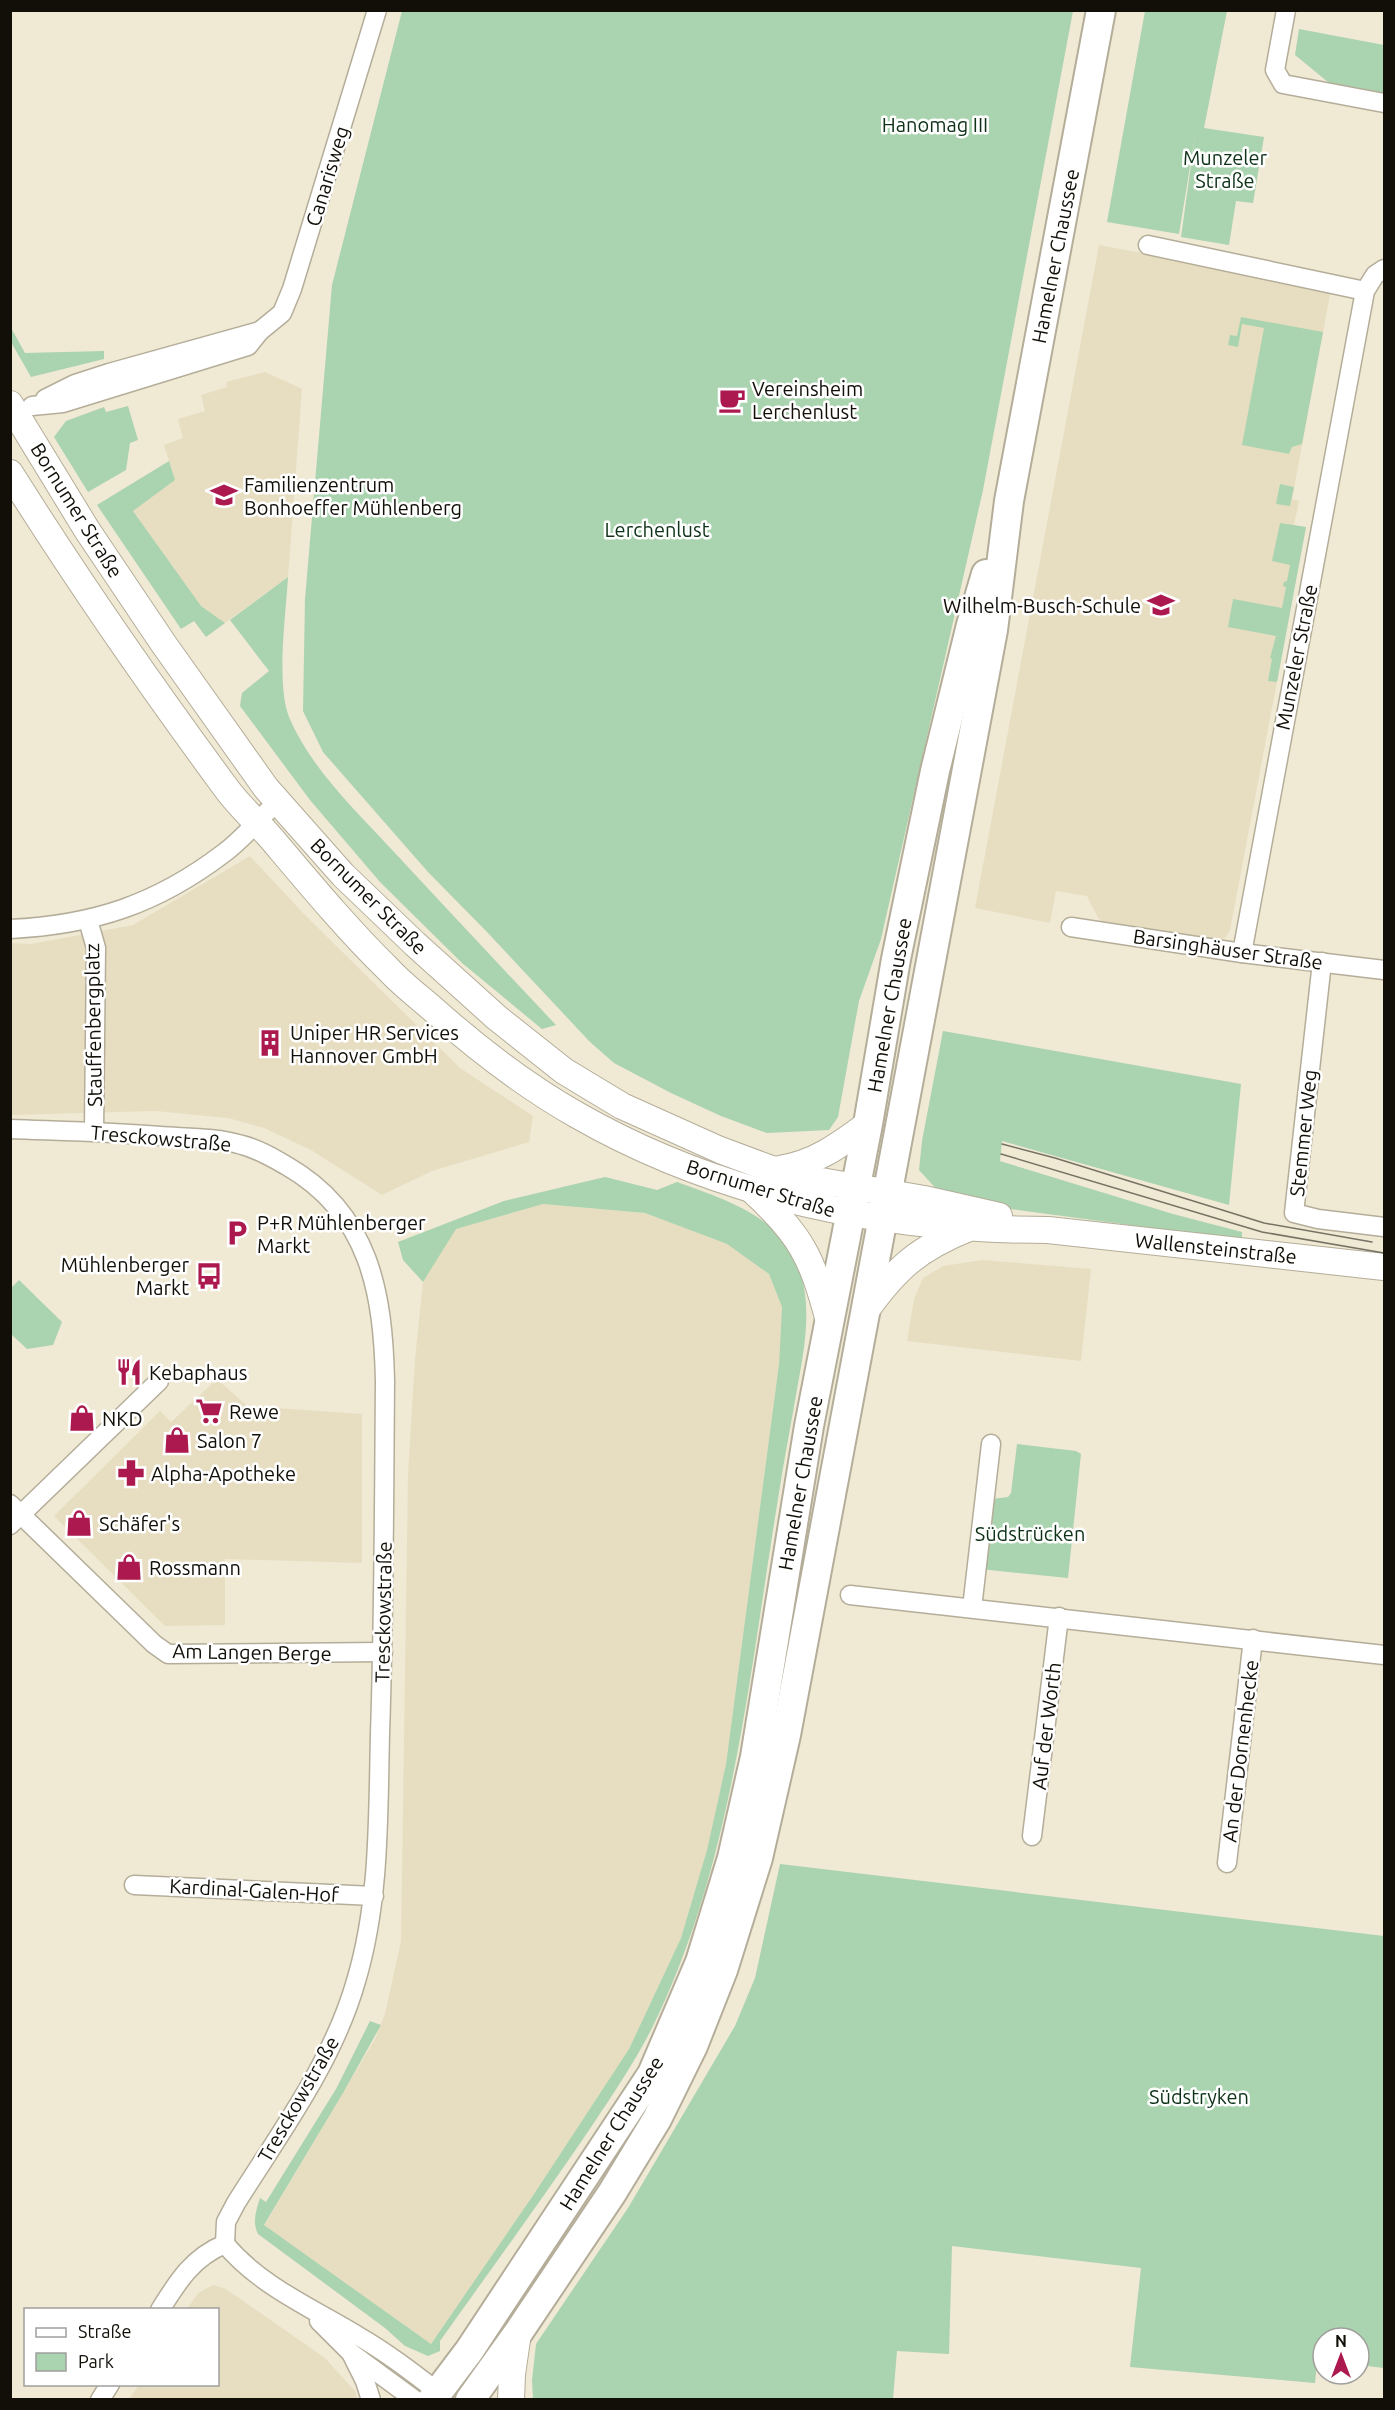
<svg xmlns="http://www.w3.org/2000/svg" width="1395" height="2410" viewBox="0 0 1395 2410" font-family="Ubuntu,sans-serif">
<rect width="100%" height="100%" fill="#f0e9d4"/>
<!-- built -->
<g fill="#e7dec2">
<path d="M 1099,245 L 1331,289 L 1292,499 L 1299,501 L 1294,525 L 1306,528 L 1230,930 L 1226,937 L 1220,940 L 1103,922 L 1098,918 L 1087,896 L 1056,891 L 1050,923 L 975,908 Z"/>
<path d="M 265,372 L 302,389 L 288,577 L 225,623 L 201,606 L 133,511 L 175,480 L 164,445 L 183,438 L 178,419 L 205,411 L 201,395 L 227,387 L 226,382 Z"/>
<path d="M 250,856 L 304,914 L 460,1068 L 533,1116 L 529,1142 L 432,1171 L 382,1195 L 311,1150 L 264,1128 L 228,1118 L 155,1111 L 11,1115 L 11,943 L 31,944 L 133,925 Z"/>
<path d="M 543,1204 L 645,1213 L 727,1244 L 769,1274 L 782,1307 L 779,1364 L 726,1764 L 707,1850 L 681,1938 L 629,2049 L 534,2194 L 431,2344 L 264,2226 L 375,2039 L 385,2014 L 401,1941 L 408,1475 L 415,1359 L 423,1282 L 455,1229 Z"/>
<path d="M 982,1260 L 1091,1269 L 1081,1361 L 907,1341 L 914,1299 L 923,1278 L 943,1266 Z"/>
<path d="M 217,1379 L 247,1406 L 362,1414 L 362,1563 L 225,1559 L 225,1625 L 165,1626 L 54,1516 L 160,1411 L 171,1422 Z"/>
<path d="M 213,2285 L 226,2289 L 325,2358 L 355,2391 L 358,2399 L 129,2399 L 139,2385 L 218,2384 L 218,2310 L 187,2309 L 198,2293 Z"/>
</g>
<!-- green -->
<g fill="#aad3af">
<path d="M 402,11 L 1073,11 L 983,490 L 881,939 L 859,1001 L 838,1117 L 829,1130 L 767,1133 L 721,1116 L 671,1093 L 614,1063 L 590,1042 L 486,931 L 428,872 L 323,752 L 303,711 L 305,599 L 332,285 Z"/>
<path d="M 1145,11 L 1227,11 L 1204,128 L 1264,137 L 1253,203 L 1236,201 L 1229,245 L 1181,237 L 1195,136 L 1179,234 L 1107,222 Z"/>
<path d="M 1299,29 L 1384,45 L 1384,97 L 1334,87 L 1295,55 Z"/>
<path d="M 1241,317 L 1323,332 L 1302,444 L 1292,447 L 1289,454 L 1242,445 L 1264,328 L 1242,324 L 1238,347 L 1228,345 L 1230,335 L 1237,336 Z"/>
<path d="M 10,326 L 25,353 L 104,351 L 104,359 L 31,377 L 11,342 Z"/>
<path d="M 128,406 L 138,440 L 130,443 L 126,470 L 88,492 L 54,437 L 66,421 L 104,407 L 106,412 Z"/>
<path d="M 169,461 L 175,480 L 133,511 L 201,606 L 225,623 L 206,637 L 194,621 L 181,629 L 97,505 Z"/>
<path d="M 1280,484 L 1294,487 L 1290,506 L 1276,504 Z"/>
<path d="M 1280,523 L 1306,527 L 1277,682 L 1268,681 L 1272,659 L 1270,658 L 1276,636 L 1228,627 L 1233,599 L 1282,608 L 1286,587 L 1283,586 L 1284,582 L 1287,581 L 1290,565 L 1272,561 Z"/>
<path d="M 288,577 C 286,614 276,684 289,717 C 311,769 357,812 395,853 C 448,910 502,968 556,1025 L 542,1029 L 462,963 L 380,882 L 310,800 L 240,706 L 242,693 L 269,671 L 230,620 Z"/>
<path d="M 943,1031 L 1241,1084 L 1229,1205 L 1002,1141 L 1000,1161 L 1173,1214 L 1242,1232 L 1242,1240 L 996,1207 L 941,1194 L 919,1170 L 922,1141 Z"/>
<path d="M 605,1177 L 657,1190 L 677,1182 C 726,1200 782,1216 800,1271 C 813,1312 803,1355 796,1395 C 790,1430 783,1465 778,1499 C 749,1676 732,1868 651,2030 C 631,2069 605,2106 581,2142 C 535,2209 487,2275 440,2341 L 440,2351 L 428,2356 L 405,2346 L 385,2328 L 258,2234 C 252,2222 256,2211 260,2198 L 266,2202 L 336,2089 L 370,2021 L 381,2025 L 343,2093 L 264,2225 L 431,2344 L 534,2194 L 629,2049 L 681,1938 L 707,1850 L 726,1764 L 779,1364 L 782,1307 L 769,1274 L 727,1244 L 645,1213 L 543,1204 L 456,1229 L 423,1282 L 403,1260 L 398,1242 L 504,1201 Z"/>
<path d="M 19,1280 L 62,1322 L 53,1345 L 27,1349 L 11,1334 L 11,1288 Z"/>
<path d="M 1017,1444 L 1076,1451 L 1081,1454 L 1068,1578 L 980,1569 L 992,1499 L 1008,1497 L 1011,1493 Z"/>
<path d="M 780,1864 L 1384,1936 L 1384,2368 L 1359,2365 L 1359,2338 L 1323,2338 L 1323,2362 L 1317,2362 L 1315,2383 L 1130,2367 L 1141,2268 L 952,2246 L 949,2354 L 897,2351 L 893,2399 L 533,2399 L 532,2380 L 536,2344 L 628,2208 L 735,2026 L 755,1978 Z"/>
</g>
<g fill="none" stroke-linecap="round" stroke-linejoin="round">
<defs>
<g id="street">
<path d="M 1286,10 L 1275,70 L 1283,84 L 1384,103"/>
<path d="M 1148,245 L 1365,291"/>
<path d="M 45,399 L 75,384 L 109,373 L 260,331"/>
<path d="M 32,406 L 63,403 L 248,346 L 260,331 L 282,313 L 292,289 L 377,10"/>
<path d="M 88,920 L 96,948 L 94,1131"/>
<path d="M 1071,927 L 1242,953 L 1384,970"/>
<path d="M 10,929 C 94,925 157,904 224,853 C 243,839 259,819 277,802"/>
<path d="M 1242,953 L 1365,291 L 1375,275 L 1384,269"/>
<path d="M 1322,962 L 1294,1213 L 1318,1219 L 1384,1227"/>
<path d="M 10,1129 C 61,1131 110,1132 160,1136 C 187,1138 215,1137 242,1145 C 258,1149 273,1158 287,1166 C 370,1214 383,1293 385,1381 C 384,1499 384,1616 380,1734 C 378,1817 380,1901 356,1981 C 333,2062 280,2133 236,2203 L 226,2222 L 225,2244"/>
<path d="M 10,1504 L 154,1644 L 168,1654 L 383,1652"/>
<path d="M 10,1525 L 159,1381"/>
<path d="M 850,1595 L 1384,1655"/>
<path d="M 972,1608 L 991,1444"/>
<path d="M 1032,1836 L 1059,1617"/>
<path d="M 1227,1863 L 1253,1639"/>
<path d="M 134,1885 L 374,1896"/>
<path d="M 225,2244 C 260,2286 312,2308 358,2336 C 386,2352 412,2372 438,2392"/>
<path d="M 160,2310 C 178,2281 193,2257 225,2244"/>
<path d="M 319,2321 L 351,2353 L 415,2400"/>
<path d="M 352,2355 L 365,2381 L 371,2400"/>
<path d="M 100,2400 L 110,2384"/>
</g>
<g id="secondary">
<path d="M 10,404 L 87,530 L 163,643 L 266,788 L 343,875 L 415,944 L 496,1017 L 564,1071 L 622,1106 L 720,1150 L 774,1170 L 804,1178 L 924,1199 L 999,1216"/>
<path d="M 10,473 C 78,581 150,685 226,788 C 239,806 256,821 271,838 C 309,883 347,929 389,970 C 403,985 419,997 435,1011 C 479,1050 526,1086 577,1115 C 720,1197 885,1230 1048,1230 L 1384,1267"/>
<path d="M 779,1169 C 814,1164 840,1145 868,1124"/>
<path d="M 753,1191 C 802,1236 812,1258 829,1321"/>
<path d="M 865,1312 C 896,1268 919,1248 969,1228"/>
<path d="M 511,2400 L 512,2374 L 518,2333"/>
</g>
<g id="primary">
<path d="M 432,2400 L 469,2351 L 652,2074 L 700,1962 L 732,1858 L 755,1757 L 809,1426 L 868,1124 L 896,959 L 935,771 L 971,625 L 986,574"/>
<path d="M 470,2400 L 518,2333 L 612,2193 L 657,2119 L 693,2046 L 723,1970 L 758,1858 L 786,1735 L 993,630 L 1009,501 L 1101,10"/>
</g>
</defs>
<!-- street casing -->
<use href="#street" stroke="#b4ad99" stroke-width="21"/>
<!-- secondary casing -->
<use href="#secondary" stroke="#b4ad99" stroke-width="28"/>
<!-- primary casing -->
<use href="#primary" stroke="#b4ad99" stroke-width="32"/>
<!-- street -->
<use href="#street" stroke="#fff" stroke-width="18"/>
<!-- secondary -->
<use href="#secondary" stroke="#fff" stroke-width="26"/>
<!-- primary -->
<use href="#primary" stroke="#fff" stroke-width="28"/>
<!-- tram -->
<g stroke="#767264" stroke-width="1.5">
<path d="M 1002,1144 L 1055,1158 L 1264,1223 L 1372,1242"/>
<path d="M 1001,1154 L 1262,1232 L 1384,1253"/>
</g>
</g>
<!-- icons -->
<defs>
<symbol id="cafe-bare" viewBox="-9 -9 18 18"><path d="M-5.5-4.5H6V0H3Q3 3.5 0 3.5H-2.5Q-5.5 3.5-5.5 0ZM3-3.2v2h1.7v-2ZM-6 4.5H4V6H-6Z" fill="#ab194e" stroke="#fff" stroke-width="2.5" paint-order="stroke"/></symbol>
<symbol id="school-bare" viewBox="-9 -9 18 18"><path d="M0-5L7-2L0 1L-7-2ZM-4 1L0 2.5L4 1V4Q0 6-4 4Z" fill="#ab194e" stroke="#fff" stroke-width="2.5" paint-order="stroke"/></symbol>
<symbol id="building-bare" viewBox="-9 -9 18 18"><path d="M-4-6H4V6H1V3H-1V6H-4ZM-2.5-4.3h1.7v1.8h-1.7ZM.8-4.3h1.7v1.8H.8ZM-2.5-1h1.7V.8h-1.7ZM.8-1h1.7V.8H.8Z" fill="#ab194e" stroke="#fff" stroke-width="2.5" paint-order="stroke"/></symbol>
<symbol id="parking-bare" viewBox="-9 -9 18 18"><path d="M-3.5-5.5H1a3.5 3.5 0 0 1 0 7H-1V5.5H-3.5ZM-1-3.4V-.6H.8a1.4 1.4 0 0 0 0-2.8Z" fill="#ab194e" stroke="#fff" stroke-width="2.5" paint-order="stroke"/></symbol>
<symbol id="bus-bare" viewBox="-9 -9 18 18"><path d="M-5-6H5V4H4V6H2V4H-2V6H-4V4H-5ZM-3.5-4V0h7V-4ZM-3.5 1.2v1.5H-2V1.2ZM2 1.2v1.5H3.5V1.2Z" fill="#ab194e" stroke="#fff" stroke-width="2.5" paint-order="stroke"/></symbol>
<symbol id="restaurant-bare" viewBox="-9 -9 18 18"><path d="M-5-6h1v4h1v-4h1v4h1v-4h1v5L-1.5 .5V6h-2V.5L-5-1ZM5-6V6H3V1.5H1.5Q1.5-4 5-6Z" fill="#ab194e" stroke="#fff" stroke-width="2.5" paint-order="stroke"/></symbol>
<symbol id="supermarket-bare" viewBox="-9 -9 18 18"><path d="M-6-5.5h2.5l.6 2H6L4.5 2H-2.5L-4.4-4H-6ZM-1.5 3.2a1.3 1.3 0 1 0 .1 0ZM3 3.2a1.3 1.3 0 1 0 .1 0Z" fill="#ab194e" stroke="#fff" stroke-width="2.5" paint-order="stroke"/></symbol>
<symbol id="shop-bare" viewBox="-9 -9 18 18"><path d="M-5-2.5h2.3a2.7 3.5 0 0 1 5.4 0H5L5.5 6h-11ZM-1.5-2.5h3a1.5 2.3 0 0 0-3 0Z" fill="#ab194e" stroke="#fff" stroke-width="2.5" paint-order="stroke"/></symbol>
<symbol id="pharmacy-bare" viewBox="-9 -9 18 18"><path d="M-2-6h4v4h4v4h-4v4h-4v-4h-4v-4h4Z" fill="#ab194e" stroke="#fff" stroke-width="2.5" paint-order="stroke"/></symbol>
</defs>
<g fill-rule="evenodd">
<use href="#cafe-bare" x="713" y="381" width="38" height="38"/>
<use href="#school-bare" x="205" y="476" width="38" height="38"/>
<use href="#school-bare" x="1142" y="586" width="38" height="38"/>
<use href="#building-bare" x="251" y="1024" width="38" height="38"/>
<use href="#parking-bare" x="218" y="1214" width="38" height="38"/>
<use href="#bus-bare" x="190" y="1257" width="38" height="38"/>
<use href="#restaurant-bare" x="110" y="1353" width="38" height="38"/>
<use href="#supermarket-bare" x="190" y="1392" width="38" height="38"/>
<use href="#shop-bare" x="63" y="1399" width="38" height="38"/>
<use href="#shop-bare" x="158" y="1421" width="38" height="38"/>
<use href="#pharmacy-bare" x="112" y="1454" width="38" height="38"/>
<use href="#shop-bare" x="60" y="1504" width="38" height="38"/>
<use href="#shop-bare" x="110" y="1548" width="38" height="38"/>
</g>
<g text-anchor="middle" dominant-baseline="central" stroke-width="5" stroke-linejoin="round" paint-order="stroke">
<!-- park labels -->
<g font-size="20" fill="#0e3217" stroke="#fff">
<text x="935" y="124">Hanomag III</text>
<text x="1225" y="157">Munzeler<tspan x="1225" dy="23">Straße</tspan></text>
<text x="657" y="529">Lerchenlust</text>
<text x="1030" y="1533">Südstrücken</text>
<text x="1199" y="2096">Südstryken</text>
</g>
<!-- street labels -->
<g font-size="20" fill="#110f08" stroke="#fff">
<text transform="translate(327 176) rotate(-73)">Canarisweg</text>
<text transform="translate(1055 256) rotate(-79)">Hamelner Chaussee</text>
<text transform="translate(77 510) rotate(58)">Bornumer Straße</text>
<text transform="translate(1296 657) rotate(-79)">Munzeler Straße</text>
<text transform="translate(369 896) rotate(45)">Bornumer Straße</text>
<text transform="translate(1228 949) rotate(8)">Barsinghäuser Straße</text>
<text transform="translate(889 1005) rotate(-80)">Hamelner Chaussee</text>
<text transform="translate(93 1025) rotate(-91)">Stauffenbergplatz</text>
<text transform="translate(1303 1133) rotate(-84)">Stemmer Weg</text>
<text transform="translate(161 1138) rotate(5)">Tresckowstraße</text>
<text transform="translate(761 1188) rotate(17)">Bornumer Straße</text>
<text transform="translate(1216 1248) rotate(6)">Wallensteinstraße</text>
<text transform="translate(800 1483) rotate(-80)">Hamelner Chaussee</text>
<text transform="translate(383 1612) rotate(-89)">Tresckowstraße</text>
<text transform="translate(252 1652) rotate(1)">Am Langen Berge</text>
<text transform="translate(1046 1726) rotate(-83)">Auf der Worth</text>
<text transform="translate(1240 1751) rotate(-83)">An der Dornenhecke</text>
<text transform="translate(254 1890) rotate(3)">Kardinal-Galen-Hof</text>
<text transform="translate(298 2099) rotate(-60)">Tresckowstraße</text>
<text transform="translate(611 2133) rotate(-58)">Hamelner Chaussee</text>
</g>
<!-- poi labels -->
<g font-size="20" fill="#110f08" stroke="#fff" text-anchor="start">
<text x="752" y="388">Vereinsheim<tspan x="752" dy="23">Lerchenlust</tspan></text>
<text x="244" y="484">Familienzentrum<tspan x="244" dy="23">Bonhoeffer Mühlenberg</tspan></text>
<text x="1141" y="605" text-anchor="end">Wilhelm-Busch-Schule</text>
<text x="290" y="1032">Uniper HR Services<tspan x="290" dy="23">Hannover GmbH</tspan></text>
<text x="257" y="1222">P+R Mühlenberger<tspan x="257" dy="23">Markt</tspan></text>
<text x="189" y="1264" text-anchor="end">Mühlenberger<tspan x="189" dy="23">Markt</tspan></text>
<text x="149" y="1372">Kebaphaus</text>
<text x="229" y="1411">Rewe</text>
<text x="102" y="1418">NKD</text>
<text x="197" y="1440">Salon 7</text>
<text x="151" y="1473">Alpha-Apotheke</text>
<text x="99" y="1523">Schäfer's</text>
<text x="149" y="1567">Rossmann</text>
</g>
</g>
<!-- border -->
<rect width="1395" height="2410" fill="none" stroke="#110f08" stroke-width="24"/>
<!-- legend -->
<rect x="24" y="2308" width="195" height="78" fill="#ffffff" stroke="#a09f9c" stroke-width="1.5"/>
<rect x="36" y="2328" width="30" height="9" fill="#ffffff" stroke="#a09f9c" stroke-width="1.5"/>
<text x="78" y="2338" font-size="18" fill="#110f08">Straße</text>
<rect x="36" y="2353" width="30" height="18" fill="#aad3af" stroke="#a09f9c" stroke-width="1.5"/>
<text x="78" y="2368" font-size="18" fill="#110f08">Park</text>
<!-- north arrow -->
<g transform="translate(1341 2356)"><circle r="28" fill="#ffffff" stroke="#a09f9c" stroke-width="1.5"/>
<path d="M0-4.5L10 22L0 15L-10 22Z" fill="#ab194e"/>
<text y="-9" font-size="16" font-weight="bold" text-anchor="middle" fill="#110f08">N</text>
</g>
</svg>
